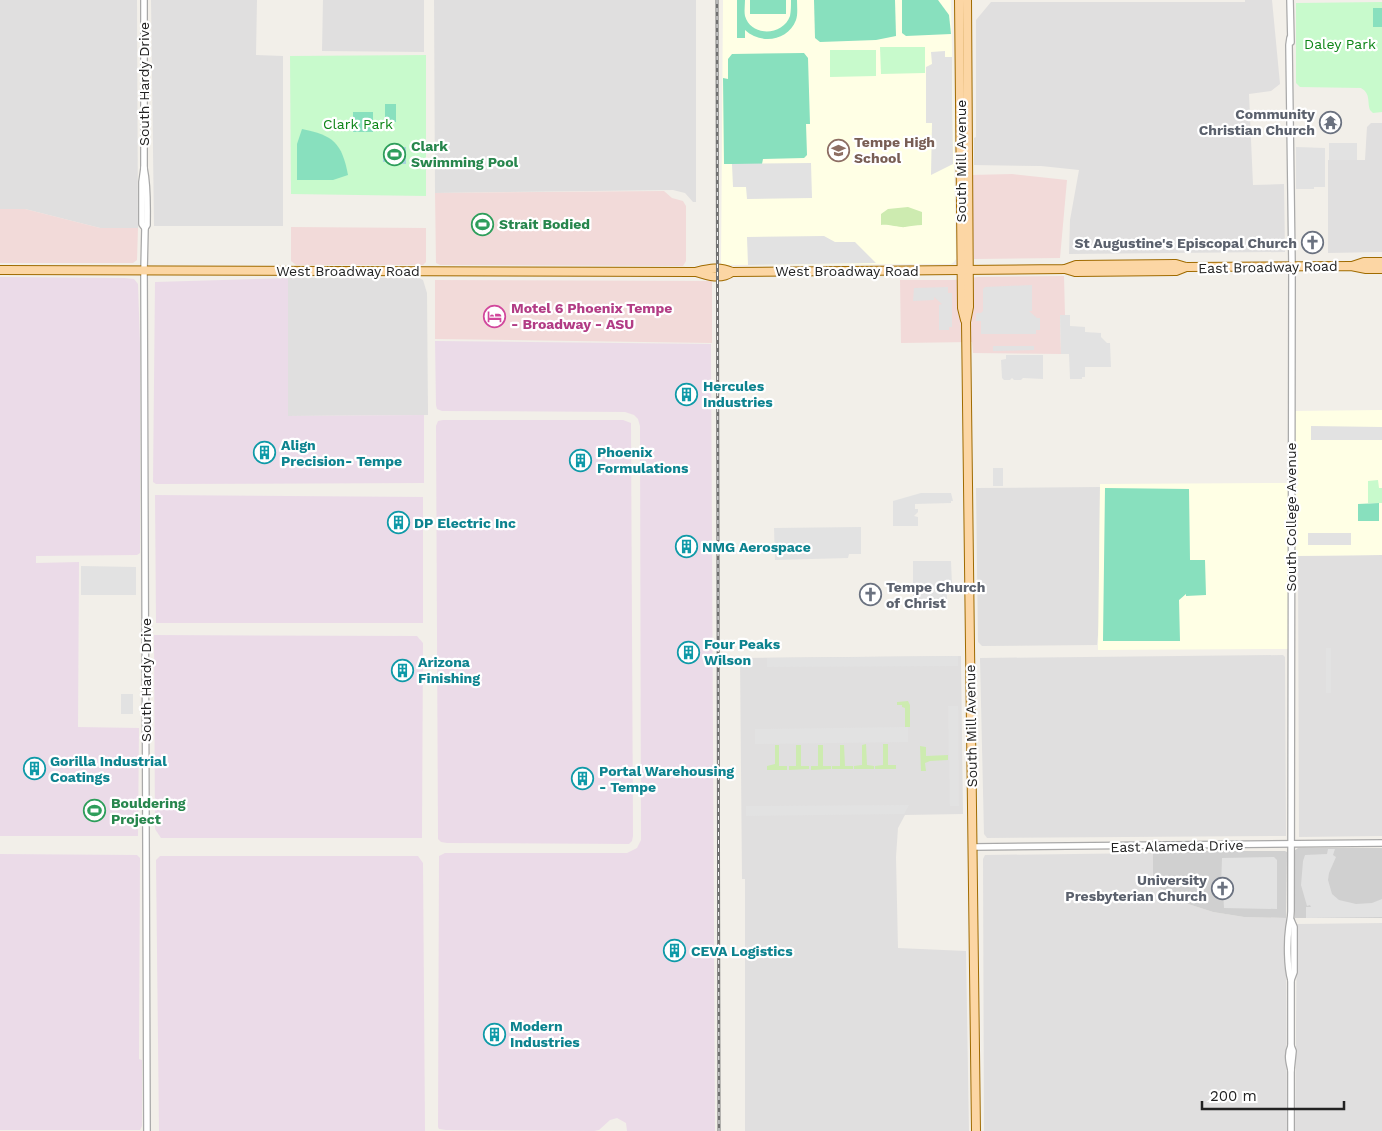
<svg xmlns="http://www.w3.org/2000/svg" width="1382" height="1131" viewBox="0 0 1382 1131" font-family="'Work Sans',sans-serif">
<rect width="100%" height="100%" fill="#f2efe9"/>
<!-- residential -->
<g fill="#e0dfdf">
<path d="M 0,0 L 137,0 L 138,228 L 100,228 L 25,209 L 0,209 Z"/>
<path d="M 151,0 L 257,0 L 256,55 L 283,56 L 283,226 L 154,226 Z"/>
<path d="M 323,0 L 424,0 L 424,52 L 322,51 Z"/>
<path d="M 434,0 L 696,0 L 696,202 L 693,202 L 685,193 L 673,190 L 435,193 Z"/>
<path d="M 1245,0 L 1272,0 L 1280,84 L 1271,91 L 1249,94 L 1253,185 L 1284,184 L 1285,252 L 1069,254 L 1070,220 L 1079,170 L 1041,166 L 974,165 L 974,138 L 976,137 L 976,20 L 991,2 L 1245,2 Z"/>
<path d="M 1371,123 L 1382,123 L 1382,252 L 1328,253 L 1328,160 L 1365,160 L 1367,127 Z"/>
<path d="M 288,278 L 419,278 L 423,280 L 427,293 L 428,415 L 288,416 Z"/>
<path d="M 1100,487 L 1099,625 L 1097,645 L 982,646 L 978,642 L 976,488 Z"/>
<path d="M 1382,555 L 1382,836 L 1299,837 L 1298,556 Z"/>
<path d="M 1283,655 L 1285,657 L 1286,836 L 987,838 L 984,834 L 980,658 Z"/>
<path d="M 961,656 L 963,814 L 905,815 L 898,828 L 896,857 L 898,948 L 966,951 L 969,1131 L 745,1131 L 745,879 L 742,879 L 740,658 Z"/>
<path d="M 1153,853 L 1153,884 L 1185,903 L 1213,912 L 1244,917 L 1286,918 L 1287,1131 L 984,1131 L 983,859 L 985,855 Z"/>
<path d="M 1382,923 L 1382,1131 L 1295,1131 L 1297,924 Z"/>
</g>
<!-- commercial -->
<g fill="#f2dad9">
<path d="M 1012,174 L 1067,180 L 1060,258 L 974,259 L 971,175 Z"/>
<path d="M 664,191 L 672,198 L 683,201 L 686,206 L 686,261 L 683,266 L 440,265 L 436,263 L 435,193 Z"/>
<path d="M 0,209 L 25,209 L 100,228 L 138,228 L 137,260 L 133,263 L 0,263 Z"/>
<path d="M 291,227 L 426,228 L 426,262 L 423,265 L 296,265 L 291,261 Z"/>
<path d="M 1064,276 L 1065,315 L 1060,315 L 1061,354 L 973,353 L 972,342 L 901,343 L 900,280 L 953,280 L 978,277 Z"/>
<path d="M 435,280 L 712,281 L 712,343 L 435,339 Z"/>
</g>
<!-- industrial -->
<g fill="#ebdbe8">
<path d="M 0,277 L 125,278 L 134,279 L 138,284 L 140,344 L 140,553 L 137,555 L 36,556 L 36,563 L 79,562 L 78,727 L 139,728 L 138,836 L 0,836 Z"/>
<path d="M 288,278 L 288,416 L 424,415 L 424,483 L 156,484 L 153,482 L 155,282 Z"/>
<path d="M 435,341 L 711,344 L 715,1131 L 627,1131 L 626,1123 L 617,1118 L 610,1120 L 599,1130 L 594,1131 L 446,1130 L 439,1129 L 438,1127 L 439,856 L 445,853 L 627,853 L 637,848 L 641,840 L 640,426 L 638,419 L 634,415 L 625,412 L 442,411 L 437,409 L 436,405 Z"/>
<path d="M 443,420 L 623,420 L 631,423 L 633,836 L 632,841 L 629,844 L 447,843 L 441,842 L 438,839 L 436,426 L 438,421 Z"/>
<path d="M 155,495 L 423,497 L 423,623 L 156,623 Z"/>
<path d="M 154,635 L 417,636 L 423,643 L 422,838 L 161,838 L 155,829 Z"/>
<path d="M 0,854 L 137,855 L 140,858 L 139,1059 L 142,1060 L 142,1126 L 140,1130 L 0,1130 Z"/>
<path d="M 160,856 L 418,856 L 423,863 L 425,1131 L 159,1131 L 156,860 Z"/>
</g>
<!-- education -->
<g fill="#ffffe5">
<path d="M 723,0 L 951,0 L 956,259 L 954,262 L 951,264 L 721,265 Z"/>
<path d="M 1382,410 L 1382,555 L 1291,556 L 1291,649 L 1098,650 L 1100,484 L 1291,483 L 1291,411 Z"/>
</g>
<!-- religious -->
<g fill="#d0d0d0">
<path d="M 1298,848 L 1382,848 L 1382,918 L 1295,918 L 1294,851 Z"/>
<path d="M 1206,851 L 1285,851 L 1287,852 L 1286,918 L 1244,917 L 1213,912 L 1185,903 L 1153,884 L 1153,853 Z"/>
</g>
<!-- grass -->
<g fill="#cdebb0">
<path d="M 908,207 L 922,212 L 922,225 C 916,225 911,226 905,227 C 901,228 888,224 881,225 L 881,214 L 888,209 Z"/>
<path d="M 908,701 L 910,705 L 910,727 L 905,727 L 905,708 L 902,707 L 902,705 L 897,705 L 897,702 Z"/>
<path d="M 866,744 L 867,765 L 874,766 L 874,769 L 854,769 L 854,766 L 862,765 L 862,745 Z"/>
<path d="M 883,744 L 888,744 L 888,765 L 896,765 L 896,769 L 875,769 L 875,766 L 883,765 Z"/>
<path d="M 775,745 L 779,745 L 779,766 L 787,766 L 787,770 L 767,770 L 767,766 L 775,764 Z"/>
<path d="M 796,745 L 801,745 L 801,766 L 809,766 L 809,769 L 789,770 L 789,766 L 796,766 Z"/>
<path d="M 818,745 L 823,745 L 823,766 L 831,766 L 831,769 L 811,770 L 811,766 L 818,766 Z"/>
<path d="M 840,745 L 844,745 L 845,766 L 853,766 L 853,769 L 832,769 L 832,766 L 840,766 Z"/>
<path d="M 920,746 L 926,747 L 926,756 L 948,755 L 948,760 L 930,761 L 925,763 L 926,771 L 921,771 Z"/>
</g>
<!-- park -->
<g fill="#c8facc">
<path d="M 1382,2 L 1382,112 L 1373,113 L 1370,110 C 1367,101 1371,94 1361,88 L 1300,87 L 1296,83 L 1296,3 Z"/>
<path d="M 880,47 L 925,47 L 925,73 L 881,74 Z"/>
<path d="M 830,50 L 876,50 L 876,76 L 830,77 Z"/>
<path d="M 426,55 L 426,196 L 291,194 L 290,56 Z"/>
<path d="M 1378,480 L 1379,488 L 1382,488 L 1382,503 L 1368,503 L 1368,481 Z"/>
</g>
<!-- pitch -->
<g fill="#88e0be">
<path d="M 737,0 L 745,0 C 745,5 744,11 745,16 C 751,37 783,36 790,16 C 791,11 791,5 791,0 L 797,0 C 797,7 798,14 796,20 C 788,41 761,45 745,30 L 745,38 L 737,38 Z"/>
<rect x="750" y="0" width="36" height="14"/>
<path d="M 814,0 L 895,0 L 896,36 L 876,40 L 820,42 L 815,38 Z"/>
<path d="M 902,0 L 938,0 L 949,15 L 951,34 L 906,36 L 902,33 Z"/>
<rect x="1373" y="8" width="9" height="19"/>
<path d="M 804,53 L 808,58 L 810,124 L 806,124 L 807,155 L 804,158 L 763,159 L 762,164 L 724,164 L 723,78 L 728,79 L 728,59 L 732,54 Z"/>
<rect x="385" y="104" width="11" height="18"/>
<rect x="353" y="112" width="20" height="20"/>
<path d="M 302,129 C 333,135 342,143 348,175 L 333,180 L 297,180 L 297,144 Z"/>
<path d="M 1105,488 L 1189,489 L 1190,560 L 1205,560 L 1206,595 L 1186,596 L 1186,594 L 1179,600 L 1180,641 L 1103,641 Z"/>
<path d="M 1379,503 L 1379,521 L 1358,521 L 1358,504 Z"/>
</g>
<!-- parking -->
<g fill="#e2e2e2">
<path d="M 945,51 L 945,57 L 952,57 L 953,164 L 931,175 L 932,123 L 926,123 L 926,67 L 932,64 L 931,52 Z"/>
<rect x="1329" y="143" width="28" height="17"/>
<path d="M 1296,147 L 1325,148 L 1325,187 L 1314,187 L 1314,189 L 1296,189 Z"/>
<path d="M 811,163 L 812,198 L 747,199 L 746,187 L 733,187 L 732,164 Z"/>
<path d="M 824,236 L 835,242 L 855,242 L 876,263 L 748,265 L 747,237 Z"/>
<path d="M 1032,285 L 1032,311 L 1029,311 L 1037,318 L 1040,318 L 1040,330 L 1036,330 L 1036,334 L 981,334 L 981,321 L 976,321 L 976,313 L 981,313 L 983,311 L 983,289 L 985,287 Z"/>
<path d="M 948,287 L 948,293 L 952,293 L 952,327 L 949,327 L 949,330 L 939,330 L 939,305 L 942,304 L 934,297 L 934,300 L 913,301 L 914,288 Z"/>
<path d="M 1060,315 L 1070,315 L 1070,326 L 1085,327 L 1085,332 L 1101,333 L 1101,337 L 1107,343 L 1110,343 L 1111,367 L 1085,367 L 1085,377 L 1082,377 L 1082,379 L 1070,379 L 1069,354 L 1061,354 Z"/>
<path d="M 993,346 L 1034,346 L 1034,350 L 993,351 Z"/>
<path d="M 1006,355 L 1043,355 L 1043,379 L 1023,378 L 1021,380 L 1014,380 L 1012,378 L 1010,380 L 1004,380 L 1002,378 L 1001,360 L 1006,359 Z"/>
<path d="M 1311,426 L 1382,427 L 1382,440 L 1311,440 Z"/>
<rect x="993" y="468" width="10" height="18"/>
<path d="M 921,493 L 951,493 L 953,501 L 951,501 L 951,503 L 915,504 L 915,509 L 918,509 L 918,512 L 914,516 L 918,517 L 918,526 L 893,526 L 893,501 Z"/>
<path d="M 861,527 L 861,554 L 849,554 L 848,558 L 775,560 L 774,528 Z"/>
<rect x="1308" y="533" width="43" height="12"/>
<path d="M 951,561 L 952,585 L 947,585 L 947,601 L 913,602 L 913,561 Z"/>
<path d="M 81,566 L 136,567 L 136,595 L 81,595 Z"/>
<rect x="1326" y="648" width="5" height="45"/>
<path d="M 958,656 L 958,666 L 767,667 L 767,658 Z"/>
<rect x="121" y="694" width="12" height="20"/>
<path d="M 948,706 L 958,706 L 959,806 L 950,806 Z"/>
<path d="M 908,727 L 908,742 L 755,744 L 755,729 Z"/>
<path d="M 909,805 L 904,814 L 746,816 L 746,806 Z"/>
<path d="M 1328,849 L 1335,849 L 1333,855 L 1336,857 L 1329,873 L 1328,880 L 1332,894 L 1339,900 L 1356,904 L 1372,903 L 1382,899 L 1382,917 L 1306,918 L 1306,907 L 1311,907 L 1310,905 L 1307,906 L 1301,885 L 1303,861 L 1305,855 L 1327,854 Z"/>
<path d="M 1274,857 L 1277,860 L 1277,909 L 1224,908 L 1223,890 L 1221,888 L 1222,858 Z"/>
</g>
<!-- water -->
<path fill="#aad3df" d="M 398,147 L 406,147 L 406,164 L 398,164 L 397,162 L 383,162 L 383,156 L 387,151 L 397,148 Z"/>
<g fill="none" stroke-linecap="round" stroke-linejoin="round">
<defs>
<g id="minor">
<path d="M 144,0 L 144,168 L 142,182 L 142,224 L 145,228"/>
<path d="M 1290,0 L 1291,42"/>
<path d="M 1290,38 L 1289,45 L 1292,266 L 1291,911 C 1291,917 1290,921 1289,927 C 1287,941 1287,967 1291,980"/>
<path d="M 144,168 C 148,187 147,206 147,225 L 145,228 L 144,271 L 147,1131"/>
<path d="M 973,847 L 1382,843"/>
<path d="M 1291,920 L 1294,927 L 1294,972 L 1291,980 L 1291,1046 C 1287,1054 1289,1062 1291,1070"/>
<path d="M 1291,1046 L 1293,1051 L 1291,1070 L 1291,1131"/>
</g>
<g id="major">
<path d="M 959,0 L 962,308 L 965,320"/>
<path d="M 967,0 L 969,307 L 966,322 L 976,1131"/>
<path d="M 1352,266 L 1364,262 L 1382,262"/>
<path d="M 1065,269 L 1075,272 L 1176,271 L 1186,267"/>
<path d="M 0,270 L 695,272 C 708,269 719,266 732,272 L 1065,269 L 1076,265 L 1176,264 L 1186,267 L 1351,266 L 1366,269 L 1382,269"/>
<path d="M 696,272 C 708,276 721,280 732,272"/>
</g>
</defs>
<!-- minor casing -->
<use href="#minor" stroke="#a9a9a9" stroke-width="8"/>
<!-- major casing -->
<use href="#major" stroke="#a06b00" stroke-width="10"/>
<!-- minor -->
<use href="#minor" stroke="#fff" stroke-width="5.5"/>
<!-- major -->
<use href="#major" stroke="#fcd6a4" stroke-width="8"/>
<defs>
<path id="rail" d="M 717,0 L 719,1131"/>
</defs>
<!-- rail casing -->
<use href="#rail" stroke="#707070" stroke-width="3"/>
<!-- rail -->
<use href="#rail" stroke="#fff" stroke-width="1" stroke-dasharray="4" stroke-linecap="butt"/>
</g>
<!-- icons -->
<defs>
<symbol id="temple-ring" viewBox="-11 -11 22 22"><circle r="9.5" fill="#fff" stroke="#6b7280" stroke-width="1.5"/><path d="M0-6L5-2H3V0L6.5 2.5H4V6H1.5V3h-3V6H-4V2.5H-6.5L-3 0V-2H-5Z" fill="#6b7280"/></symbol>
<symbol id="school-ring" viewBox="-11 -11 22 22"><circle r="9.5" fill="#fff" stroke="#8d6e63" stroke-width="1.5"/><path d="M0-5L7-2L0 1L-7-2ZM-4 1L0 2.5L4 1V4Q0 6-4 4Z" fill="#8d6e63"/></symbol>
<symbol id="stadium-ring" viewBox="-11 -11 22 22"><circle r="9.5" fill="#fff" stroke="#2e9e5b" stroke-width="1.5"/><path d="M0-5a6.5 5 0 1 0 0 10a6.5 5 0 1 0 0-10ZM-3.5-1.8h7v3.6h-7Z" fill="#2e9e5b"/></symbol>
<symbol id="church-ring" viewBox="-11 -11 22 22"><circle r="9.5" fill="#fff" stroke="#6b7280" stroke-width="1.5"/><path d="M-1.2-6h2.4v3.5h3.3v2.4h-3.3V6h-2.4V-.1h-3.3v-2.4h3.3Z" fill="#6b7280"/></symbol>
<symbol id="hotel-ring" viewBox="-11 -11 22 22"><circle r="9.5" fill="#fff" stroke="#d1479c" stroke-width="1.5"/><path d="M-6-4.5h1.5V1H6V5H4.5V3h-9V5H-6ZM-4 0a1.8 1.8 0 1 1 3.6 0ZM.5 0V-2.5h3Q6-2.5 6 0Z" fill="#d1479c"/></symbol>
<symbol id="building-ring" viewBox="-11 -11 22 22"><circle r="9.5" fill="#fff" stroke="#0f9aa8" stroke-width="1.5"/><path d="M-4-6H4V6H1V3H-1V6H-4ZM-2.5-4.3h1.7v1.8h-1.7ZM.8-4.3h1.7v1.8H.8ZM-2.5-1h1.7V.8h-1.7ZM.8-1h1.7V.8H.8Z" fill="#0f9aa8"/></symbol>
</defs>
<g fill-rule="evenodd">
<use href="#temple-ring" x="1318" y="110" width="25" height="25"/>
<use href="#school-ring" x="826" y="138" width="25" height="25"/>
<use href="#stadium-ring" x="382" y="142" width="25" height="25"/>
<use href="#stadium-ring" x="470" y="212" width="25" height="25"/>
<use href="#church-ring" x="1300" y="230" width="25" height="25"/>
<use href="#hotel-ring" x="482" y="304" width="25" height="25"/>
<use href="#building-ring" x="674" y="382" width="25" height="25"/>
<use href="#building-ring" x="252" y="440" width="25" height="25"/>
<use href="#building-ring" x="568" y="448" width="25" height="25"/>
<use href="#building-ring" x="386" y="510" width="25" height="25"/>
<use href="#building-ring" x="674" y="534" width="25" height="25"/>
<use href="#church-ring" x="858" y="582" width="25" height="25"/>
<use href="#building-ring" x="676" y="640" width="25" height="25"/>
<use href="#building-ring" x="390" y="658" width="25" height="25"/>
<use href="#building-ring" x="22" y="756" width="25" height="25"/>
<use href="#building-ring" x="570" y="766" width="25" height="25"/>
<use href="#stadium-ring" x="82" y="798" width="25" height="25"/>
<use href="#church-ring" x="1210" y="876" width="25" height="25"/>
<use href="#building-ring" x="662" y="938" width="25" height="25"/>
<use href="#building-ring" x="482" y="1022" width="25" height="25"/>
</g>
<g text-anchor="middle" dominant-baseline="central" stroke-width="4.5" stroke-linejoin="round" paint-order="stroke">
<!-- park labels -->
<g font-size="14" fill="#0c8416" stroke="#fff">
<text x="1340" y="44">Daley Park</text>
<text x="358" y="124">Clark Park</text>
</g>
<!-- street labels -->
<g font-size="14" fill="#222" stroke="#fff">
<text transform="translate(144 84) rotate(-90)">South Hardy Drive</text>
<text transform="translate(961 161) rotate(-90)">South Mill Avenue</text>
<text transform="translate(1268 267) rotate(-1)">East Broadway Road</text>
<text x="348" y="271">West Broadway Road</text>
<text x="847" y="271">West Broadway Road</text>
<text transform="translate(1291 517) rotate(-90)">South College Avenue</text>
<text transform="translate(146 680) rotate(-90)">South Hardy Drive</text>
<text transform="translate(971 726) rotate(-91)">South Mill Avenue</text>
<text transform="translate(1177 846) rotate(-1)">East Alameda Drive</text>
</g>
<!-- worship labels -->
<g font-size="14" font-weight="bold" fill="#5b616d" stroke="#fff" text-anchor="end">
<text x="1315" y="114">Community<tspan x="1315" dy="16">Christian Church</tspan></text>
<text x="1297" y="243">St Augustine's Episcopal Church</text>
<text x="886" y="587" text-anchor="start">Tempe Church<tspan x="886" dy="16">of Christ</tspan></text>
<text x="1207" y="880">University<tspan x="1207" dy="16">Presbyterian Church</tspan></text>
</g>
<!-- education labels -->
<g font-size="14" font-weight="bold" fill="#785e54" stroke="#fff" text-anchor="start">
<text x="854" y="142">Tempe High<tspan x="854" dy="16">School</tspan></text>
</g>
<!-- leisure labels -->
<g font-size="14" font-weight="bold" fill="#27864d" stroke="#fff" text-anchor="start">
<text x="411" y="146">Clark<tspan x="411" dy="16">Swimming Pool</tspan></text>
<text x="499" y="224">Strait Bodied</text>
<text x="111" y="803">Bouldering<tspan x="111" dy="16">Project</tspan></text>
</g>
<!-- hotel labels -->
<g font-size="14" font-weight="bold" fill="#b23c85" stroke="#fff" text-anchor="start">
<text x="511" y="308">Motel 6 Phoenix Tempe<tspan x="511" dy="16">- Broadway - ASU</tspan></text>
</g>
<!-- culture labels -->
<g font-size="14" font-weight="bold" fill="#0d838f" stroke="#fff" text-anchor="start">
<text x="703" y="386">Hercules<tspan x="703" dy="16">Industries</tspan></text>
<text x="281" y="445">Align<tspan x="281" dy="16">Precision- Tempe</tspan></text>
<text x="597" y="452">Phoenix<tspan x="597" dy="16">Formulations</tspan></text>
<text x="414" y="523">DP Electric Inc</text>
<text x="702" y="547">NMG Aerospace</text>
<text x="704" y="644">Four Peaks<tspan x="704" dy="16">Wilson</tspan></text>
<text x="418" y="662">Arizona<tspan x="418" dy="16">Finishing</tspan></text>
<text x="50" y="761">Gorilla Industrial<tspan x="50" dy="16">Coatings</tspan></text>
<text x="599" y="771">Portal Warehousing<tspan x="599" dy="16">- Tempe</tspan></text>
<text x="691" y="951">CEVA Logistics</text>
<text x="510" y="1026">Modern<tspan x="510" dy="16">Industries</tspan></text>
</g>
</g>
<!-- scale -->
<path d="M1202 1101v8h142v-8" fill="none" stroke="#222222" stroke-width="2.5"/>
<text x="1210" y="1101" font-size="15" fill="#222222" stroke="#ffffff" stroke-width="4" paint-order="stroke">200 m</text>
</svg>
